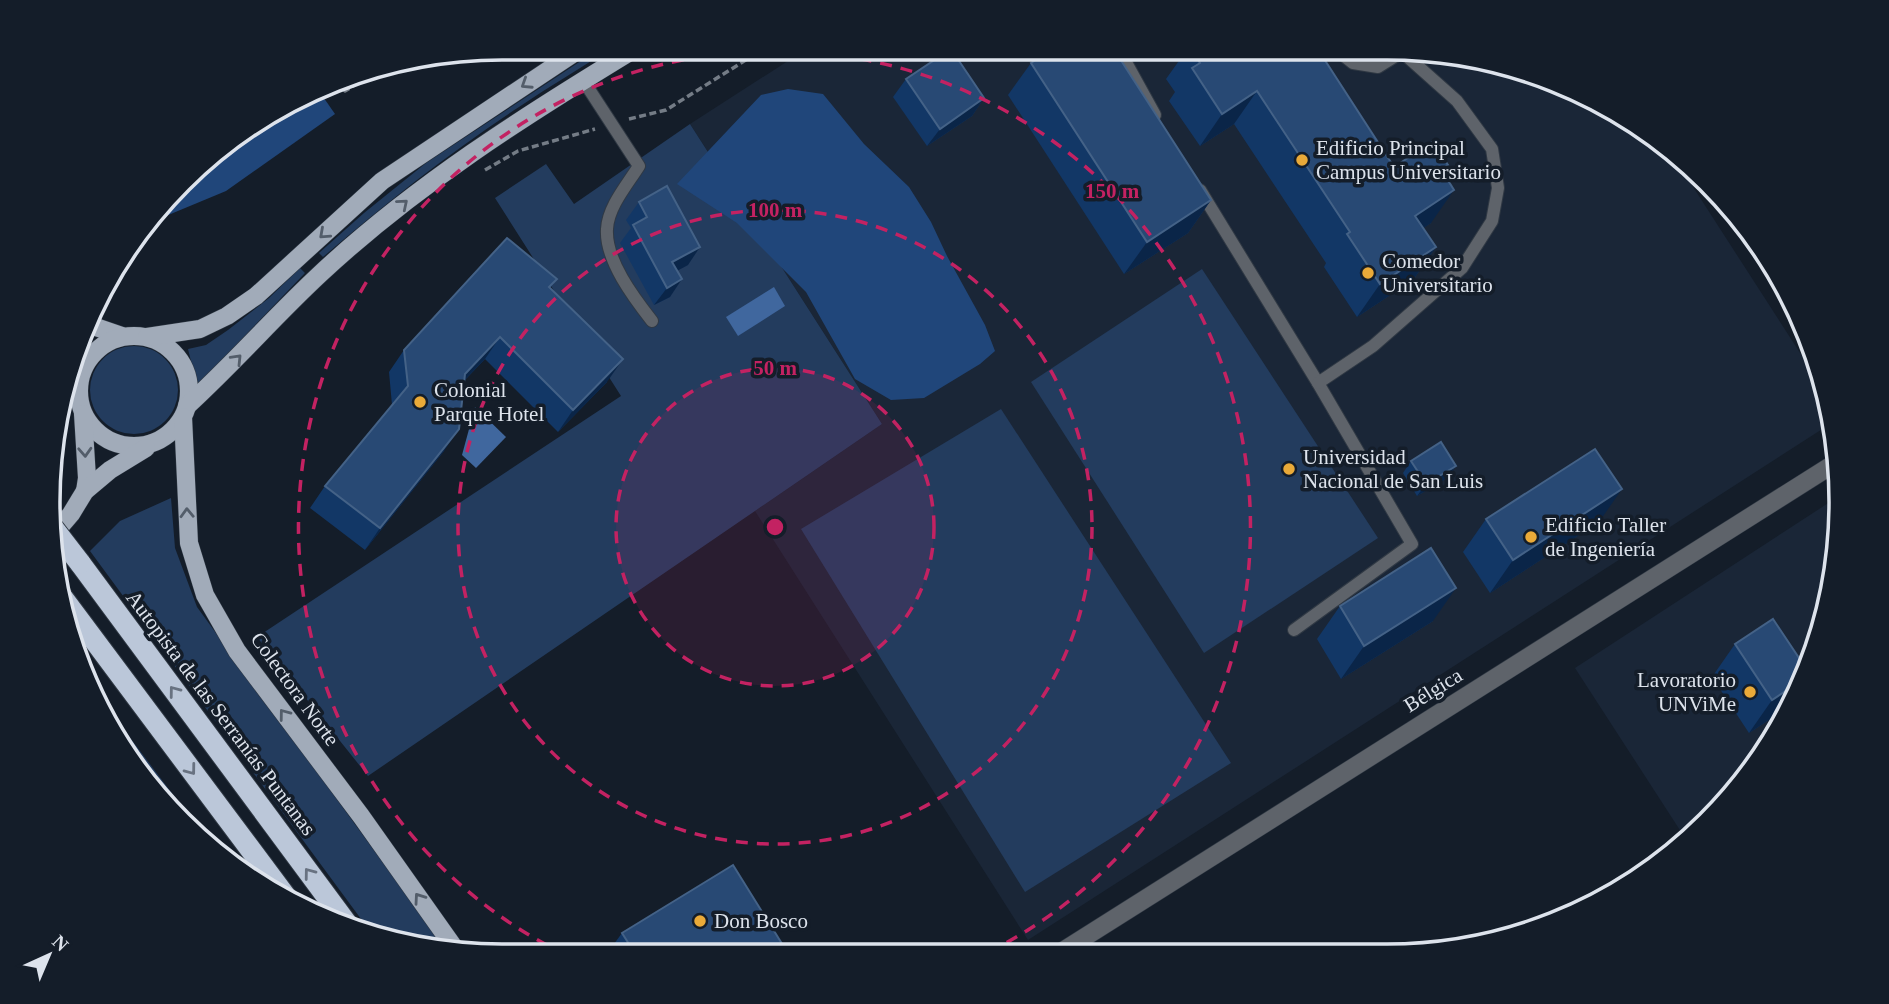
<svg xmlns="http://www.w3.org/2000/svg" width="1889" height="1004" viewBox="0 0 1889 1004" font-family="Georgia,serif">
<rect width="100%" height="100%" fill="#141d29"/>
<!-- built -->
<g fill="#1a2637">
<path d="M 808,48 L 1416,48 L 1505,63 L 1588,94 L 1677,162 L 1822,387 L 1827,426 L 1028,940 L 755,511 L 882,424 L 690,124 Z"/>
<path d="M 1836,498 L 1841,532 L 1795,703 L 1729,802 L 1687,841 L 1575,668 Z"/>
</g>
<!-- green -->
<g fill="#233c5e">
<path d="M 602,47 L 614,47 C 582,67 550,86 519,107 C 450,152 386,203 323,257 L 319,253 L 364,213 L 426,163 Z"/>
<path d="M 383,67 L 345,91 L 339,80 L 355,72 Z"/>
<path d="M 690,124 L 882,424 L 368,776 L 257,637 L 621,396 L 495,198 L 546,164 L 574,204 Z"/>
<path d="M 300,268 L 305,273 L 197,386 L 188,349 L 206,345 L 228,330 L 269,298 Z"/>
<path d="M 1202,269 L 1378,538 L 1204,653 L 1031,382 Z"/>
<circle cx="134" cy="390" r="44"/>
<path d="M 1001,409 L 1231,763 L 1025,892 L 801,529 Z"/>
<path d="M 171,498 L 175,548 L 197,607 L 448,952 L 385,941 L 375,938 L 90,551 L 120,521 Z"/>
<path d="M 87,679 L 97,694 L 211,845 L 180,823 L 94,703 Z"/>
</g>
<!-- forest -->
<g fill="#20467a">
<path d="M 788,89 L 823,94 L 864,144 L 909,187 L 931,222 L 947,256 L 985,325 L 995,351 L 980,364 L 924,398 L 891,400 L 855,379 L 806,292 L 737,223 L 677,184 L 761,95 Z"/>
<path d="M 319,91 L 335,114 L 226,191 L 149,223 L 225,141 Z"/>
</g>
<!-- water -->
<g fill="#40679e">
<path d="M 774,287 L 785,306 L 738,336 L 726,317 Z"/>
<path d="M 475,407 L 506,437 L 476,468 L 462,455 Z"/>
</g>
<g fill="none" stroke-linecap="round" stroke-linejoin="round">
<defs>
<g id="lane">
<path d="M 1118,48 L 1155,115"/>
<path d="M 1334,48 L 1353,63 L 1378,67 L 1402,52 L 1403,48"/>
<path d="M 583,80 L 639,166 C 627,185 608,207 607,229 C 605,260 634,298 652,321"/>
<path d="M 1200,190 L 1318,383 L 1412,544 L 1294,630"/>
<path d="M 1318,383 L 1373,346 L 1462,268 L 1492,221 L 1498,188 L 1492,149 L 1457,101 L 1402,52"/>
</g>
<path id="street" d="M 1058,954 L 1832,465"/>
<g id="primary">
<path d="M 90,325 L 122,336"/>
<circle cx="134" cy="391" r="55"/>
<path d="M 147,337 L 200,329 L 227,316 L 256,296 L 382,181 L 583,47"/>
<path d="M 187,406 C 233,364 274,317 319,275 C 415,185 526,115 638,47"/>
<path d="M 83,414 L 87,478 L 85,491"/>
<path d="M 183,417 L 189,543 L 205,595 L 237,651 L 361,816 L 458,953"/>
<path d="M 53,535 L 71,514 L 85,491 L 110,470 L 146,448"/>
</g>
<g id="highway">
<path d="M 80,563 L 350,928"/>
<path d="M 62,597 L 289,901"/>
</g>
</defs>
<!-- lane casing -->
<use href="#lane" stroke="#303944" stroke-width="14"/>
<!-- street casing -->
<use href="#street" stroke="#303944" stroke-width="19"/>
<!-- primary casing -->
<use href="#primary" stroke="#303944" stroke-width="19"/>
<!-- highway casing -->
<use href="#highway" stroke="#303944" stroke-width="23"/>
<!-- path -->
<g stroke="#747c86" stroke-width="3.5" stroke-dasharray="7 3.5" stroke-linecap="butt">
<path d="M 339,80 L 345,91 L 384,67"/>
<path d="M 629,119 L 666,110 L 765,48"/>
<path d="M 485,170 L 518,151 L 595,129"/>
</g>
<!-- lane -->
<use href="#lane" stroke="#5e636a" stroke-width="12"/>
<!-- street -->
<use href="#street" stroke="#5e636a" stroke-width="18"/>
<!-- primary -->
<use href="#primary" stroke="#a1abb9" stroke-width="18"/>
<!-- highway -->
<use href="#highway" stroke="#bbc7d9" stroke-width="21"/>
<defs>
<path id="highway-bridge" d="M 53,528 L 80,563"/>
</defs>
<!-- highway-bridge casing -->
<use href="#highway-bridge" stroke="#303944" stroke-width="23" stroke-linecap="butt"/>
<!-- highway-bridge -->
<use href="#highway-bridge" stroke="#bbc7d9" stroke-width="21"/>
</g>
<!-- wall -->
<g fill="#123766">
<path d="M 1174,48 L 1317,48 L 1394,167 L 1448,165 L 1443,172 L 1431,223 L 1423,228 L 1436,247 L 1413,280 L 1357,317 L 1324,267 L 1326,263 L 1234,124 L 1200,146 L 1169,101 L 1175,92 L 1166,79 L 1181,58 Z"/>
<path d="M 1031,63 L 1211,200 L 1188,233 L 1124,274 L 1008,95 Z"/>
<path d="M 906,79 L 984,98 L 972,116 L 927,146 L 893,97 Z"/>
<path d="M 639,202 L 688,265 L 677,270 L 670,297 L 654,305 L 620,243 L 631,228 L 626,220 Z"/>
<path d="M 557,279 L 550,288 L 607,382 L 558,432 L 485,359 L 464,381 L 444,451 L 365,550 L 310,508 L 325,486 L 392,405 L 389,372 L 404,350 Z"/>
<path d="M 1411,461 L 1456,466 L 1447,478 L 1417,496 L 1403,473 Z"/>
<path d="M 1486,519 L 1599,522 L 1490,593 L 1463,552 Z"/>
<path d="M 1340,606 L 1433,621 L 1341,679 L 1317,639 Z"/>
<path d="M 1735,644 L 1787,708 L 1749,733 L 1712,677 Z"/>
<path d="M 622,933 L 789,955 L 606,955 Z"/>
</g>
<!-- shaded-wall -->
<g fill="#0a2548">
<path d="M 1257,91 L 1234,124 L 1200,146 L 1222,114 Z"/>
<path d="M 984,98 L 972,116 L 927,146 L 940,129 Z"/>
<path d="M 1454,190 L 1431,223 L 1392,249 L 1415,216 Z"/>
<path d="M 1211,200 L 1188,233 L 1124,274 L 1147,242 Z"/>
<path d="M 700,247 L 688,265 L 662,279 L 672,262 Z"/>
<path d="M 1436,247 L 1413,280 L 1357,317 L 1380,284 Z"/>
<path d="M 682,279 L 670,297 L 654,305 L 667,288 Z"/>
<path d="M 500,337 L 485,359 L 449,396 L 465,374 Z"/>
<path d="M 623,359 L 607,382 L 558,432 L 573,410 Z"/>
<path d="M 459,429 L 444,451 L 365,550 L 380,528 Z"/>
<path d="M 1456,466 L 1447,478 L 1417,496 L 1426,484 Z"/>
<path d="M 1622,489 L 1599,522 L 1490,593 L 1513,560 Z"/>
<path d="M 1456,588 L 1433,621 L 1341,679 L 1364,646 Z"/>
<path d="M 1801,681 L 1798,693 L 1787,708 L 1749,733 L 1772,700 Z"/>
</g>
<!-- building -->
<g fill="#284974" stroke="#446287" stroke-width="2">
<path d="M 1054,48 L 1113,48 L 1211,200 L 1147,242 L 1031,63 Z"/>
<path d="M 1191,48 L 1317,48 L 1394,167 L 1432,142 L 1448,165 L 1441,169 L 1454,190 L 1415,216 L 1436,247 L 1380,284 L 1347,234 L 1350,232 L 1257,91 L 1222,114 L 1192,68 L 1200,63 Z"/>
<path d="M 951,49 L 984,98 L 940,129 L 906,79 Z"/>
<path d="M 667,186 L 700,247 L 672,262 L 682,279 L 667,288 L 633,225 L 647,217 L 639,202 Z"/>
<path d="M 507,238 L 557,279 L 549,287 L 623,359 L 573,410 L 500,337 L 465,374 L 459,429 L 380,528 L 325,486 L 408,386 L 404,350 Z"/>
<path d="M 1441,442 L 1456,466 L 1426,484 L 1411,461 Z"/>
<path d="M 1595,449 L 1622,489 L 1513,560 L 1486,519 Z"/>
<path d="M 1431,548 L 1456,588 L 1364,646 L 1340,606 Z"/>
<path d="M 1773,619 L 1805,667 L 1801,681 L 1772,700 L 1735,644 Z"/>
<path d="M 733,865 L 789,955 L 636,955 L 622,933 Z"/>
</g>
<!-- one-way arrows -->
<defs><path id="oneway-chevron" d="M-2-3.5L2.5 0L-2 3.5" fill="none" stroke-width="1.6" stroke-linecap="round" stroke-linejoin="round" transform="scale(1.75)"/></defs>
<g stroke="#535d6a">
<use href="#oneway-chevron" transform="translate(526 84) rotate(147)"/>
<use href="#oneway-chevron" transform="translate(403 204) rotate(-40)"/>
<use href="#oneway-chevron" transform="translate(324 234) rotate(138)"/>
<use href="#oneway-chevron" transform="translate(237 359) rotate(-46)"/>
<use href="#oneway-chevron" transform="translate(85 452) rotate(87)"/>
<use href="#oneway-chevron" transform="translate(187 513) rotate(-92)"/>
<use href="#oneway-chevron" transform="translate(284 714) rotate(-127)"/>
<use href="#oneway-chevron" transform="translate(419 898) rotate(-125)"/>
</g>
<g stroke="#687281">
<use href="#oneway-chevron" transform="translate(174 691) rotate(-127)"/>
<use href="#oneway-chevron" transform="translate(191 770) rotate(53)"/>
<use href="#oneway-chevron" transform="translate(309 873) rotate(-127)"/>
</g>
<!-- distance rings -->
<circle cx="775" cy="527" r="159" fill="#c32262" fill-opacity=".12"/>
<g fill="none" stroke="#c32262" stroke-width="3.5" stroke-dasharray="12 9">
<circle cx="775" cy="527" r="159"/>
<circle cx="775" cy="527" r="317"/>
<path d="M566 955A476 476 0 1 1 987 953"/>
</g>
<!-- markers -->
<g fill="#eaaa39" stroke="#141d29" stroke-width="2.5">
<circle cx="1302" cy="160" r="7"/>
<circle cx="1368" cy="273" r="7"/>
<circle cx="420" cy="402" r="7"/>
<circle cx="1289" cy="469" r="7"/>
<circle cx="1531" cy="537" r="7"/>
<circle cx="1750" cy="692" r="7"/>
<circle cx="700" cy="921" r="7"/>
</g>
<g text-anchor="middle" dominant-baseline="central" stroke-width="7" stroke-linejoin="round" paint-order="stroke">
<!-- poi labels -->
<g font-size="21" fill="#dde3ec" stroke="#141d29" text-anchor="start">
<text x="1316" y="148">Edificio Principal<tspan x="1316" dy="24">Campus Universitario</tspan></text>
<text x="1382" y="261">Comedor<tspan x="1382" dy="24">Universitario</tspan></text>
<text x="434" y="390">Colonial<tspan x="434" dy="24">Parque Hotel</tspan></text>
<text x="1303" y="457">Universidad<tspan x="1303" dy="24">Nacional de San Luis</tspan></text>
<text x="1545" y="525">Edificio Taller<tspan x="1545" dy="24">de Ingeniería</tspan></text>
<text x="1736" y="680" text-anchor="end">Lavoratorio<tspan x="1736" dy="24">UNViMe</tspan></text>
<text x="714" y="921">Don Bosco</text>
</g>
<!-- street labels -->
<g font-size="21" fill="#dde3ec" stroke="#141d29">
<text transform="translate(295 689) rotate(54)">Colectora Norte</text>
<text transform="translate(1433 690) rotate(-32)">Bélgica</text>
<text transform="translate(221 713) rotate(53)">Autopista de las Serranías Puntanas</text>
</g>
</g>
<!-- crop -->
<path d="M0 0H1889V1004H0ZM502 60H1387A442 442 0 0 1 1829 502V502A442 442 0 0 1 1387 944H502A442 442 0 0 1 60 502V502A442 442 0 0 1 502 60Z" fill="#141d29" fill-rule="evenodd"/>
<path fill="none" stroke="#dde3ec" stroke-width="3.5" d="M502 60H1387A442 442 0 0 1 1829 502V502A442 442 0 0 1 1387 944H502A442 442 0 0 1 60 502V502A442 442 0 0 1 502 60Z"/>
<circle cx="775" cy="527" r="10" fill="#c32262" stroke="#141d29" stroke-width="3.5"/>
<g font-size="21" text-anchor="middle" font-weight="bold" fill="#c32262" stroke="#141d29" stroke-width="7" stroke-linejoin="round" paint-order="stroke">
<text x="1112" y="198">150 m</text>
<text x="775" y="217">100 m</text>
<text x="775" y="375">50 m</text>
</g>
<!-- north arrow -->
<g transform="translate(49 955) rotate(44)" stroke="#141d29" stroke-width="5" paint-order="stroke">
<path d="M0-5L12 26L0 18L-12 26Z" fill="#dde3ec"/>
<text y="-10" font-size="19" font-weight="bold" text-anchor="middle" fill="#dde3ec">N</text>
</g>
</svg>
